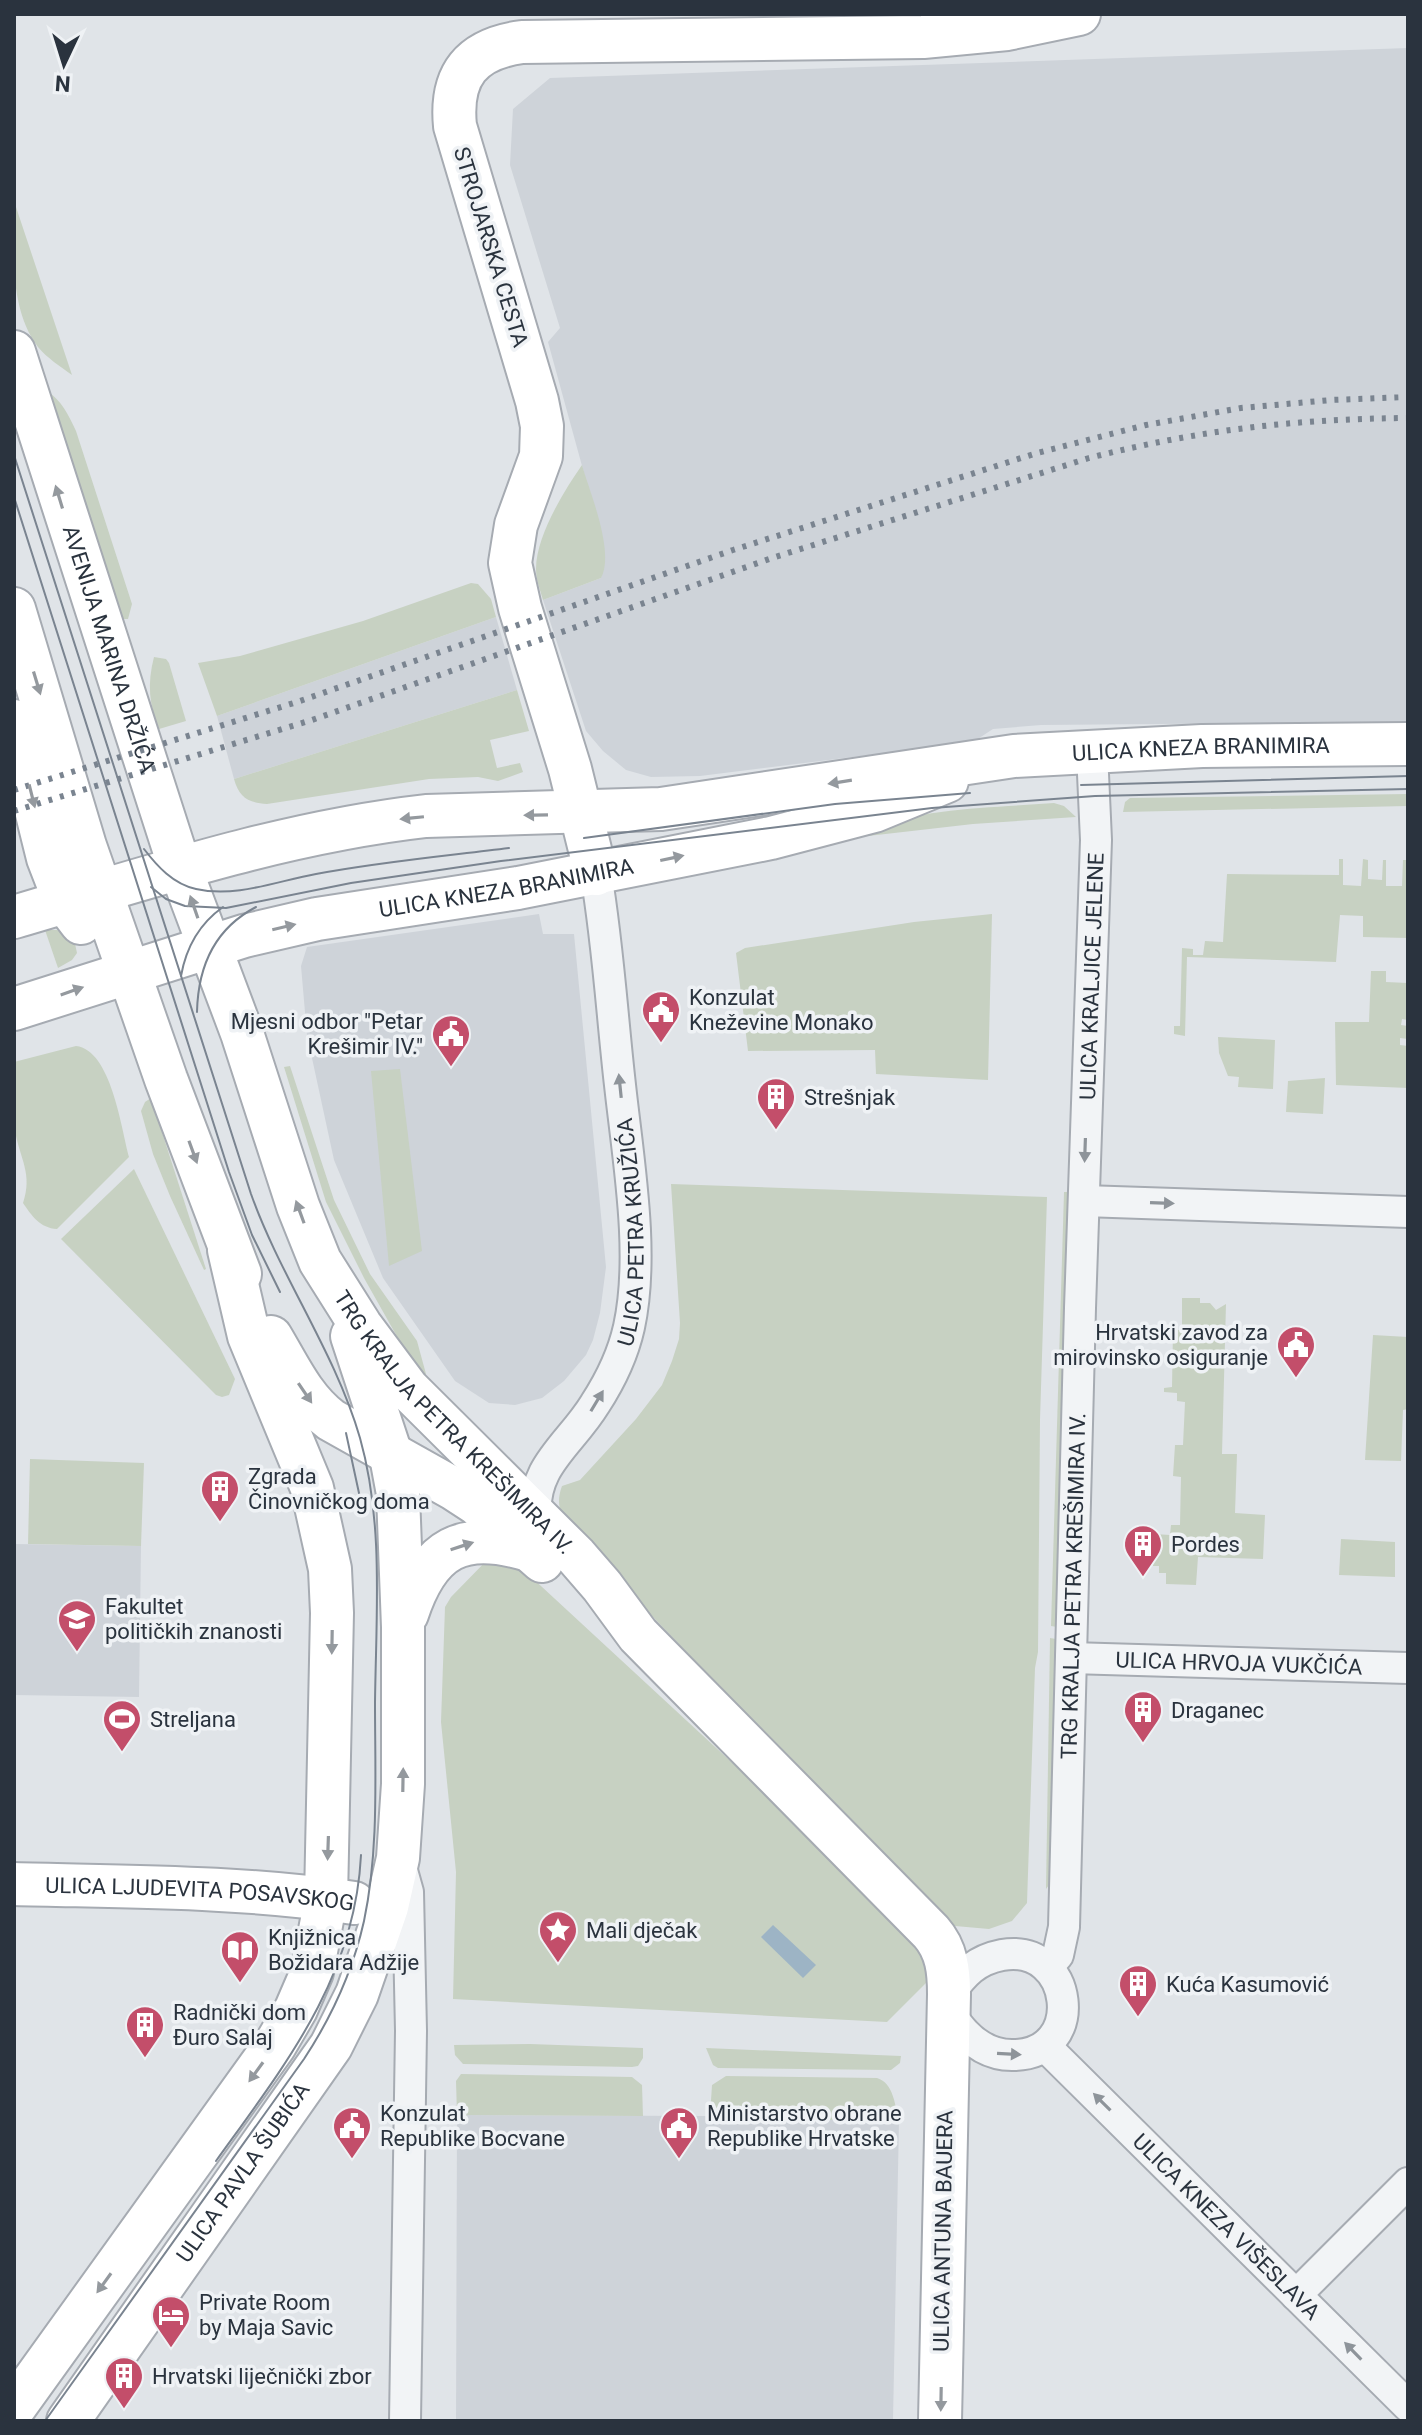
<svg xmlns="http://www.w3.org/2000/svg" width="1422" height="2435" viewBox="0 0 1422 2435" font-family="Roboto,sans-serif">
<rect width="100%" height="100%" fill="#e0e4e8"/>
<!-- built -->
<g fill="#ced3d9">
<path d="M 1408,48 L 1408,722 L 1041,725 L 993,729 L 973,742 L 700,776 L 651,777 L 626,770 L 603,751 L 586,731 L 543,600 L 601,578 L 604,546 L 548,342 L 560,328 L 510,165 L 513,109 L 550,78 Z"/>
<path d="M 496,617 L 517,690 L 234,779 L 217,716 Z"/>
<path d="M 539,914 L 543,934 L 574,934 L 606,1267 L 600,1313 L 593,1340 L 586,1355 L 564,1381 L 542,1398 L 515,1405 L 489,1403 L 455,1381 L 383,1278 L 334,1160 L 307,1035 L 301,966 L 307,947 Z"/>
<path d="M 14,1544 L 141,1546 L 139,1697 L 14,1695 Z"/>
<path d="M 457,2115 L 710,2116 L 899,2122 L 893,2421 L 456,2421 Z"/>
</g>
<!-- green -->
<g fill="#c7d1c2">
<path d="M 14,201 L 72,375 C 61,367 47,358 38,347 C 8,307 14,248 14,201 Z"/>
<path d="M 46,390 C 62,401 68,414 76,431 L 132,604 L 128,619 L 122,619 Z"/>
<path d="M 582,465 C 590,493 615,552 601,578 L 543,600 C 540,589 536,580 536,569 C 536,536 564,491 582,465 Z"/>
<path d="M 471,583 L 478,584 L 491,599 L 496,617 L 217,716 L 198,663 L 240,656 L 363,621 Z"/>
<path d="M 154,657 L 166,659 L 169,663 L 186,721 L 159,729 C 149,704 147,684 154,657 Z"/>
<path d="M 517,690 L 529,731 L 490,740 L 497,768 L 520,763 L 523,772 L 498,781 L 478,777 L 429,779 L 267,804 C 248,803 239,797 234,779 Z"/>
<path d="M 1408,794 L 1408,806 L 1123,812 L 1125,802 L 1130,798 Z"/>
<path d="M 1054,803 L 1064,806 L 1076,817 L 973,824 L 868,836 L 868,830 C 925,807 992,808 1054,803 Z"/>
<path d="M 1339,859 L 1343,859 L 1343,885 L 1361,886 L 1363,859 L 1368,860 L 1368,879 L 1382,880 L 1383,860 L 1386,860 L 1386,886 L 1402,886 L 1403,860 L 1407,860 L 1408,938 L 1363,937 L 1363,916 L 1340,915 L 1336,962 L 1187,957 L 1185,1036 L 1174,1034 L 1174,1026 L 1180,1026 L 1182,948 L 1193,949 L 1193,955 L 1203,955 L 1205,941 L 1223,942 L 1227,874 L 1339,875 Z"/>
<path d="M 992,914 L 988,1080 L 876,1074 L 875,1050 L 748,1051 L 736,953 L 745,948 L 914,922 Z"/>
<path d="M 45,930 L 57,930 L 74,939 L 77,953 L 72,960 L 58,968 Z"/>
<path d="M 1371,971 L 1386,971 L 1386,982 L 1408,983 L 1408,1020 L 1402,1019 L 1401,1025 L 1408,1026 L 1408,1039 L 1400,1038 L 1400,1045 L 1408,1046 L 1408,1088 L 1336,1085 L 1335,1022 L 1369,1022 Z"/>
<path d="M 1218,1037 L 1275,1040 L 1273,1089 L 1238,1087 L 1239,1077 L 1228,1076 L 1219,1053 Z"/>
<path d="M 76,1046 C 111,1050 121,1127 129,1157 L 57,1229 C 40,1228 32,1216 23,1203 C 33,1174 20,1159 15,1131 C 10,1109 14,1084 14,1062 Z"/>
<path d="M 290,1066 L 334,1200 L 370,1274 L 417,1341 L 426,1374 L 421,1379 L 364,1278 L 326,1202 L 284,1067 Z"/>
<path d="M 400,1069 L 422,1251 L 389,1266 L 371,1071 Z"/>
<path d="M 1325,1078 L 1323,1114 L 1286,1112 L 1288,1081 Z"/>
<path d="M 151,1098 L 206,1269 L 204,1270 L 170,1196 L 153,1154 L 141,1111 L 145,1102 Z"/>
<path d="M 134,1169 L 235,1379 L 229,1395 L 222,1397 L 216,1395 L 61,1239 Z"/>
<path d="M 671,1184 L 1047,1197 L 1040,1420 L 1038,1652 L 1035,1668 L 1027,1903 L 1012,1921 L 989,1929 L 955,1926 L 858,1832 L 572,1532 C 561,1516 555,1505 562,1486 L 580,1480 L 636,1419 L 662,1385 L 672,1361 L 679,1339 L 680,1323 Z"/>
<path d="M 1064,1192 L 1068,1192 L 1057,1627 L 1051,1626 Z"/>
<path d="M 1182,1298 L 1200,1298 L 1200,1303 L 1210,1303 L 1216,1310 L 1226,1304 L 1222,1454 L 1237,1454 L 1235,1513 L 1265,1515 L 1263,1559 L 1198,1557 L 1196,1585 L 1166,1584 L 1166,1573 L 1159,1573 L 1159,1566 L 1153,1566 L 1155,1534 L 1170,1535 L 1171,1525 L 1180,1525 L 1181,1477 L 1173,1476 L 1175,1445 L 1183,1445 L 1185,1402 L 1177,1401 L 1177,1393 L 1164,1392 L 1164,1388 L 1172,1387 L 1173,1330 L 1182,1330 Z"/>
<path d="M 1373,1335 L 1408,1337 L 1408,1409 L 1403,1410 L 1401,1461 L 1365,1460 Z"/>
<path d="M 30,1459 L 144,1463 L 141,1546 L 28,1544 Z"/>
<path d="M 1341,1539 L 1395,1542 L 1395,1577 L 1339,1575 Z"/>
<path d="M 499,1553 L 528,1574 L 753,1782 L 854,1885 L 916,1938 L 927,1961 L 927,1982 L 887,2022 L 453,1999 L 456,1872 L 441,1722 L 445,1607 L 451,1597 L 492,1555 Z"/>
<path d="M 1050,1638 L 1056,1639 L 1049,1885 L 1046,1889 Z"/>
<path d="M 530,2044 L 643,2048 L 643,2058 L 638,2066 L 632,2067 L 463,2064 L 455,2055 L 454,2045 Z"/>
<path d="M 706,2048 L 901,2056 L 900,2063 L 891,2070 L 718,2068 L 713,2065 Z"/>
<path d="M 461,2074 L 632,2077 L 642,2085 L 643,2116 L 457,2115 L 456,2081 Z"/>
<path d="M 726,2076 L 877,2078 C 894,2083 895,2106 899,2122 L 710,2116 L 712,2085 Z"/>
</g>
<!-- water -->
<path fill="#9db4c5" d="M 773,1925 L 816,1965 L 803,1978 L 761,1937 Z"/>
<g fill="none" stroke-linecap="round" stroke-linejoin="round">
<defs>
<g id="street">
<path d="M 1084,1201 L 1408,1212"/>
<path id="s1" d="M 536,1518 C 531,1466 570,1445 595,1404 C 610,1381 623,1354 629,1327 C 645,1254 628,1159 620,1085 C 612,1015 608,944 596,874"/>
<path id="s2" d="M 1071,1658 L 1408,1668"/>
<path d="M 401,1867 L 408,1892 L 411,2031 L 405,2421"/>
<path id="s3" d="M 1047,1967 L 1058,1955 L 1064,1927 L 1080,1308 L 1096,840 L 1092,752"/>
<path d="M 949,2012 C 963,2035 983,2055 1012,2055 C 1088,2056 1074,1942 1002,1955 C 976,1960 964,1973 949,1994"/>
<path id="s4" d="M 1045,2046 L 1408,2406"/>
<path d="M 1296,2295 L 1408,2183"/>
</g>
<g id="secondary">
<path id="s5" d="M 14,352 L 180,868 L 242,1033 L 298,1206 L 320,1261 L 361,1326 L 408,1389 L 576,1556 L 602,1586 L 638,1635 L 931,1932 C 947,1950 949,1972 949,1994 L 940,2421"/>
<path d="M 14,609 L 85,846 L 166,1079 L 240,1274"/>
<path d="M 14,721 L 48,858 L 65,902 L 81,923"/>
<path d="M 596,874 L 570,769 L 520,608 L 510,563 L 516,525 L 541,456 L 542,426 L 537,401 L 455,126 C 450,75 471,49 522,42 L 923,37 L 1007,29 L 1079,14"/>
<path id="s6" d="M 14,917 C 150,877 284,832 426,816 L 661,809 L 1014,756 L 1202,746 L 1408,744"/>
<path id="s7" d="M 14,1009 L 244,936 L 317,919 L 518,888 L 771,838 L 874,811 L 947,781"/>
<path d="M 271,1337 C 289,1367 303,1399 331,1420 L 454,1489 L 477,1504 L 542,1561"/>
<path d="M 407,1614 C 429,1547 462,1530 529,1550"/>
<path id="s8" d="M 14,1884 C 127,1887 242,1886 354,1903"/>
<path d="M 14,2408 L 275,2045 L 296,2009 L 312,1972 L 326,1899 L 332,1613 L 330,1569 L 312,1488 L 249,1336 L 229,1250"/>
<path id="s9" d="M 68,2421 L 331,2046 L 357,1994 L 387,1907 L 398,1858 L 403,1784 L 403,1627 L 398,1494 L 390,1451 L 352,1336"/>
</g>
</defs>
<!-- street casing -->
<use href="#street" stroke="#a6abb2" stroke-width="34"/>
<!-- secondary casing -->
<use href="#secondary" stroke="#a6abb2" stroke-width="46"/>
<!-- street -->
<use href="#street" stroke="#f2f4f6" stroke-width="30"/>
<!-- secondary -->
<use href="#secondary" stroke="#fff" stroke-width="42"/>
<!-- tram -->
<g stroke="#7a8490" stroke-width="2">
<path d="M 14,455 L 251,1194 C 281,1278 335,1352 360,1438 C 384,1523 376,1615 375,1703 C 375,1775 379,1850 364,1921 C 353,1970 331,2018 304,2059 L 45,2421"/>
<path d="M 14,497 L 229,1172 L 252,1235 L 280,1292"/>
<path d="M 1081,785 L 1408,776"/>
<path d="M 584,838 L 835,804 L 970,793"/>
<path d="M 144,849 C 157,866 173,884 196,889 C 236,898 277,881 316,874 C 379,862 445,856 509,848"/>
<path d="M 151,887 L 166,899 L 185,906 L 226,908 L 351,883 L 501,861 L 932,808 L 1095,796 L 1408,789"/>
<path d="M 181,976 C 186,948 199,924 223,907"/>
<path d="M 197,1012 C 198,967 214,929 256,907"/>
<path d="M 346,1433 L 362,1507"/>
<path d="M 216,2161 C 285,2065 355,1978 361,1855"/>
</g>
<!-- rail -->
<g stroke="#7a8490" stroke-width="6" stroke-dasharray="4 8" stroke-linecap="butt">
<path d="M 14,790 L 297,702 L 733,550 L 1037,453 L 1146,425 L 1241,408 L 1331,400 L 1408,397"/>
<path d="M 14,811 L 312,720 L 772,558 L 1089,458 C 1199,430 1294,419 1408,418"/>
</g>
</g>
<!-- one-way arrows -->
<defs><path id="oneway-solid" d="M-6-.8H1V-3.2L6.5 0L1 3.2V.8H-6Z" transform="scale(2)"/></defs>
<g fill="#94999e">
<use href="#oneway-solid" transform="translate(59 497) rotate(-107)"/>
<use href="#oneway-solid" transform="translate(37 683) rotate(73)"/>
<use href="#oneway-solid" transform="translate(840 782) rotate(171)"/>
<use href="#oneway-solid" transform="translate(32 796) rotate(76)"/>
<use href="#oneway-solid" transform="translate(536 815) rotate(179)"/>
<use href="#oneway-solid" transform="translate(412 818) rotate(174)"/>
<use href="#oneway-solid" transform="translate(672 858) rotate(-12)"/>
<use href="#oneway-solid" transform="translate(194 907) rotate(-109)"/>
<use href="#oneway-solid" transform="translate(284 927) rotate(-13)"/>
<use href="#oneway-solid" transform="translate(72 991) rotate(-19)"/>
<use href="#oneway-solid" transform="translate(193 1152) rotate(70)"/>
<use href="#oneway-solid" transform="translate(300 1212) rotate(-110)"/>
<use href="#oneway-solid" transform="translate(305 1393) rotate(56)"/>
<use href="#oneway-solid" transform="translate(462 1546) rotate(-18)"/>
<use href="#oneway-solid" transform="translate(332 1642) rotate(91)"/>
<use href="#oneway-solid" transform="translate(403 1780) rotate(-89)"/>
<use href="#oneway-solid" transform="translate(328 1848) rotate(92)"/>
<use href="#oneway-solid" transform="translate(256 2072) rotate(126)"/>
<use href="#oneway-solid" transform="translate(104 2283) rotate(126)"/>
<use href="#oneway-solid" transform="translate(941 2399) rotate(91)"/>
</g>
<g fill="#8e949a">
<use href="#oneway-solid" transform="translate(620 1086) rotate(-96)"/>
<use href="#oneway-solid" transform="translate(1085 1150) rotate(92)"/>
<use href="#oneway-solid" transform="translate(1162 1203) rotate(2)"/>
<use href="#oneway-solid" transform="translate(597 1401) rotate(-59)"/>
<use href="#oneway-solid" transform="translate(1009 2054) rotate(3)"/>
<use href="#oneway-solid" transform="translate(1102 2102) rotate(-135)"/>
<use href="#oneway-solid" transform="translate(1353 2351) rotate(-134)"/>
</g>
<!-- icons -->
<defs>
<symbol id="civic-pin" viewBox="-11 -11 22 30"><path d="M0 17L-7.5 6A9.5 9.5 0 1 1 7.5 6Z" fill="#c34e6a" stroke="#eff2f5"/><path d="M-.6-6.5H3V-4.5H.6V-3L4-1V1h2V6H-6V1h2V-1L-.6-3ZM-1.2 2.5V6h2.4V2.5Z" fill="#fff"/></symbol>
<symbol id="building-pin" viewBox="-11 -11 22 30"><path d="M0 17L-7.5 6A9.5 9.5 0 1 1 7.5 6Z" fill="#c34e6a" stroke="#eff2f5"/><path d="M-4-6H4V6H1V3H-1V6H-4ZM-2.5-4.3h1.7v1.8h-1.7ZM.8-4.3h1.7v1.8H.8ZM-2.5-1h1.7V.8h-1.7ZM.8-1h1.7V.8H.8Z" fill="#fff"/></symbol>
<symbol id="university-pin" viewBox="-11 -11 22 30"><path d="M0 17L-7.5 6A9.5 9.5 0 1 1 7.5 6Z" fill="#c34e6a" stroke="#eff2f5"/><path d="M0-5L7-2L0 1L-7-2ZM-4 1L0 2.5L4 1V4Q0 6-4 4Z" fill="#fff"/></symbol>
<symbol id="stadium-pin" viewBox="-11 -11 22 30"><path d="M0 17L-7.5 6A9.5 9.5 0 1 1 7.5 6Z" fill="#c34e6a" stroke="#eff2f5"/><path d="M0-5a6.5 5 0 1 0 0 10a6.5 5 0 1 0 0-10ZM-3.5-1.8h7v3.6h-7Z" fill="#fff"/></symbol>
<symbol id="sight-pin" viewBox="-11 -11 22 30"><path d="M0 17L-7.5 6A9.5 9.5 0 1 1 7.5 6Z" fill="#c34e6a" stroke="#eff2f5"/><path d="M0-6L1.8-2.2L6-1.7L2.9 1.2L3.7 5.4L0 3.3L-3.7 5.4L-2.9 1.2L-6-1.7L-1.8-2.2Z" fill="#fff"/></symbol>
<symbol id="library-pin" viewBox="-11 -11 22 30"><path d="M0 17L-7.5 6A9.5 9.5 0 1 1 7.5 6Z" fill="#c34e6a" stroke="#eff2f5"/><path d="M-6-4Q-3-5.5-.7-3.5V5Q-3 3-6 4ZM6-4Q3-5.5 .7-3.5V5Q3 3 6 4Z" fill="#fff"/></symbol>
<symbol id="hotel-pin" viewBox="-11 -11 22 30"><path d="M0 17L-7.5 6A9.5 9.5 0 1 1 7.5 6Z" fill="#c34e6a" stroke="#eff2f5"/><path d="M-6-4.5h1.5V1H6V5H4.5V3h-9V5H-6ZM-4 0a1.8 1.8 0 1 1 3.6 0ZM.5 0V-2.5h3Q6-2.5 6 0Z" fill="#fff"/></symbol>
</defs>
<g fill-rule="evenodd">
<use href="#civic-pin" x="639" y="988" width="44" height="60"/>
<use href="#civic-pin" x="429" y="1012" width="44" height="60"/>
<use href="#building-pin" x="754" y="1075" width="44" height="60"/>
<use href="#civic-pin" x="1274" y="1323" width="44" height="60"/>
<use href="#building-pin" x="198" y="1467" width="44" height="60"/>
<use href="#building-pin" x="1121" y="1522" width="44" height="60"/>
<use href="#university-pin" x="55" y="1597" width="44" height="60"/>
<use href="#building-pin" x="1121" y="1688" width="44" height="60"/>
<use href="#stadium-pin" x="100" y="1697" width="44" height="60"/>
<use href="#sight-pin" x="536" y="1908" width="44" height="60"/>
<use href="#library-pin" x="218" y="1928" width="44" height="60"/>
<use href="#building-pin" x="1116" y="1962" width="44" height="60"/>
<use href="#building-pin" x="123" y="2003" width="44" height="60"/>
<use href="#civic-pin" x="330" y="2104" width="44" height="60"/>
<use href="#civic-pin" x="657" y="2104" width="44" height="60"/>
<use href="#hotel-pin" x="149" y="2293" width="44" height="60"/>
<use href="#building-pin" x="102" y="2354" width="44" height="60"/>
</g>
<g text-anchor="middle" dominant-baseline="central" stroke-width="7" stroke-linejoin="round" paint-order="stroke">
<!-- street labels -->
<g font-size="22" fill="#2a333e" stroke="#eff2f5">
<text transform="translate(491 247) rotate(73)">STROJARSKA CESTA</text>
<text stroke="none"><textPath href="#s5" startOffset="312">AVENIJA MARINA DRŽIĆA</textPath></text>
<text stroke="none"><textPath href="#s6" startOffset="1204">ULICA KNEZA BRANIMIRA</textPath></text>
<text stroke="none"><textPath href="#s7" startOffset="508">ULICA KNEZA BRANIMIRA</textPath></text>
<text stroke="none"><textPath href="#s3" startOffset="996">ULICA KRALJICE JELENE</textPath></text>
<text stroke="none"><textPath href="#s1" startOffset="312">ULICA PETRA KRUŽIĆA</textPath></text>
<text stroke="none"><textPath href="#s5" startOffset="1170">TRG KRALJA PETRA KREŠIMIRA IV.</textPath></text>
<text stroke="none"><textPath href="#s3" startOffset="386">TRG KRALJA PETRA KREŠIMIRA IV.</textPath></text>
<text stroke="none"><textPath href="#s2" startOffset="168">ULICA HRVOJA VUKČIĆA</textPath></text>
<text stroke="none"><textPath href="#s8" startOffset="186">ULICA LJUDEVITA POSAVSKOG</textPath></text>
<text stroke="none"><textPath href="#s9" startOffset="304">ULICA PAVLA ŠUBIĆA</textPath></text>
<text stroke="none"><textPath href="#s4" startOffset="256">ULICA KNEZA VIŠESLAVA</textPath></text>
<text transform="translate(943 2231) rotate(-89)">ULICA ANTUNA BAUERA</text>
</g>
<!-- poi labels -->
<g font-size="22" fill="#2a333e" stroke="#eff2f5" text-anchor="start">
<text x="689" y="997">Konzulat<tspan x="689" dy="25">Kneževine Monako</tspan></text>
<text x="423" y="1021" text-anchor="end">Mjesni odbor "Petar<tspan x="423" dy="25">Krešimir IV."</tspan></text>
<text x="804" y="1097">Strešnjak</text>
<text x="1268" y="1332" text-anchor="end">Hrvatski zavod za<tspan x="1268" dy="25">mirovinsko osiguranje</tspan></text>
<text x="248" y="1476">Zgrada<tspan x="248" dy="25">Činovničkog doma</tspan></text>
<text x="1171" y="1544">Pordes</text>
<text x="105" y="1606">Fakultet<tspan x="105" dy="25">političkih znanosti</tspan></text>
<text x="1171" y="1710">Draganec</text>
<text x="150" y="1719">Streljana</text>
<text x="586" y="1930">Mali dječak</text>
<text x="268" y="1937">Knjižnica<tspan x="268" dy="25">Božidara Adžije</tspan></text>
<text x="1166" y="1984">Kuća Kasumović</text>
<text x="173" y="2012">Radnički dom<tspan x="173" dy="25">Đuro Salaj</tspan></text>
<text x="380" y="2113">Konzulat<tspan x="380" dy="25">Republike Bocvane</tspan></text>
<text x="707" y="2113">Ministarstvo obrane<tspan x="707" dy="25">Republike Hrvatske</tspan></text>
<text x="199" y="2302">Private Room<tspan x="199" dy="25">by Maja Savic</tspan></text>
<text x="152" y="2376">Hrvatski liječnički zbor</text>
</g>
</g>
<!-- border -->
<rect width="1422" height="2435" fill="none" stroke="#2a333e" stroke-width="32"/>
<!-- north arrow -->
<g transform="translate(64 64) rotate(184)" stroke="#eff2f5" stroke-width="6" paint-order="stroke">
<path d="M0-6L14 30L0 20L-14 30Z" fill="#2a333e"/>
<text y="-12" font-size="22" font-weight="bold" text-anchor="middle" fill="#2a333e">N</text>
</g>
</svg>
